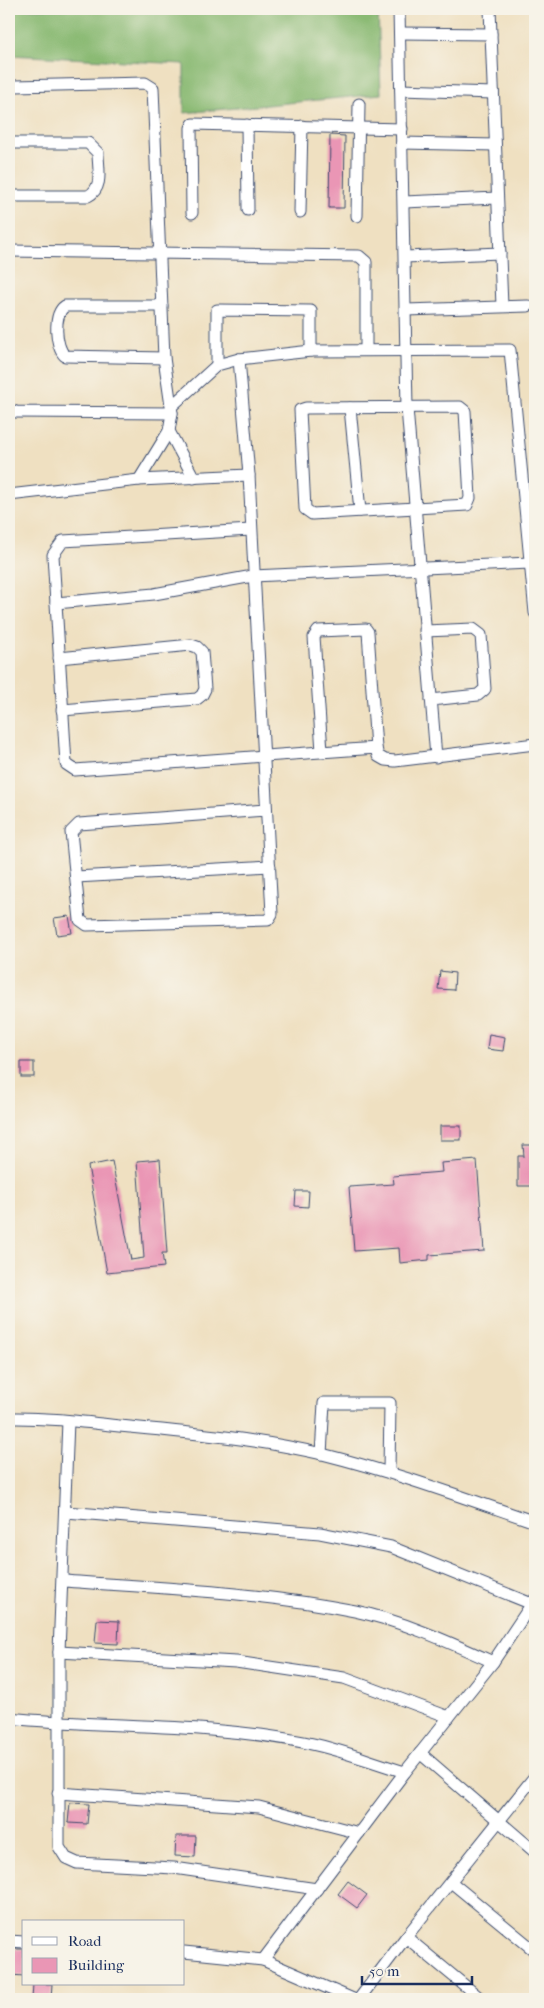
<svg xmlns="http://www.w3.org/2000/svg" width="544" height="2008" viewBox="0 0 544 2008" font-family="'IM FELL French Canon',serif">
<rect width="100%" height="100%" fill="#f7f3e8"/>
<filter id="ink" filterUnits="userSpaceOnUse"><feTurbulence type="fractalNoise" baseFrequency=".02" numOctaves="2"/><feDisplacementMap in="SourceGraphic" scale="10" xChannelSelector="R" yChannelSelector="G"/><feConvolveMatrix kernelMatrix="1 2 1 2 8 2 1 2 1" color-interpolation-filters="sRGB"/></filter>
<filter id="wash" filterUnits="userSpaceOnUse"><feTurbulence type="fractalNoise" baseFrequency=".0096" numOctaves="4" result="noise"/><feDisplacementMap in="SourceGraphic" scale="20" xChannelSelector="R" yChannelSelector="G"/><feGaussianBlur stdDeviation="1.12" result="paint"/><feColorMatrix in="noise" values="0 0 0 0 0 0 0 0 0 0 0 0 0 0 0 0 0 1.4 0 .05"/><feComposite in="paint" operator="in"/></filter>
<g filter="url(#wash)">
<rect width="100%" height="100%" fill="#efe0c1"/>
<!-- forest -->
<path fill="#8aba73" stroke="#527468" d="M 9,9 L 378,9 L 381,94 L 184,113 L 184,64 L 9,55 Z"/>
<g id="blocks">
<!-- building -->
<g fill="#ea96b5">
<path d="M 330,135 L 345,136 L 344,208 L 329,208 Z"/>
<path d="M 69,916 L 72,933 L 57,935 L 54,918 Z"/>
<path d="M 440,971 L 455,973 L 454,990 L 438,989 Z"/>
<path d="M 489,1034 L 505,1037 L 503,1051 L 487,1049 Z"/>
<rect x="21" y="1062" width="13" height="15"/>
<rect x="440" y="1126" width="21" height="14"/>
<path d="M 523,1145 L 535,1145 L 535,1186 L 518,1186 L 518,1156 L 524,1156 Z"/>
<path d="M 160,1159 L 167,1253 L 162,1253 L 164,1267 L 107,1273 L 88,1166 L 112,1161 L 131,1260 L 144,1258 L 137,1161 Z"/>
<path d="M 477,1160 L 484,1251 L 429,1255 L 429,1260 L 400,1263 L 399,1248 L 354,1251 L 349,1187 L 394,1184 L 393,1176 L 442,1172 L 441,1163 Z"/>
<path d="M 296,1191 L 309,1191 L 308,1207 L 295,1206 Z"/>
<path d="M 97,1620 L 119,1621 L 118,1644 L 95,1643 Z"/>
<path d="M 70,1803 L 89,1804 L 87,1824 L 68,1823 Z"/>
<path d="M 176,1836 L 196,1836 L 195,1857 L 175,1856 Z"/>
<path d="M 348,1881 L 367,1895 L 357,1908 L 338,1894 Z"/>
<path d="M 15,1949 L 24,1949 L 24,1976 L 11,1975 Z"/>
<path d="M 33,1984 L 52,1984 L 51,1999 L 32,1999 Z"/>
</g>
</g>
</g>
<g filter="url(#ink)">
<use href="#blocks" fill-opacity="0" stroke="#3b4a6d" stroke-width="1"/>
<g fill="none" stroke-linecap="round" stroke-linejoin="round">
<defs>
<g id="minor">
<path d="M 399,9 L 407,408 L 436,757"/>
<path d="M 490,9 L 502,306"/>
<path d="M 400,33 L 491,34"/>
<path d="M 9,89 L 15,86 L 145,83 L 153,88 L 164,358 L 172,413 L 16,412 L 9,409"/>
<path d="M 401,90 L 493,93"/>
<path d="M 247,125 L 248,210"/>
<path d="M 9,143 L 88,143 L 98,153 C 98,168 104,188 88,196 L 9,196"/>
<path d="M 402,143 L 495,145"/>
<path d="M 404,202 L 497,198"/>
<path d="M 300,212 L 302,126"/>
<path d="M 192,213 L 191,128 L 193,124 L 402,129"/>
<path d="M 357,216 L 359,104"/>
<path d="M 9,251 L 359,256 L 366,262 L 366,350"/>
<path d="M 405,257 L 500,253"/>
<path d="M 162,306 L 65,306 C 53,314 55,347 65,356 L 164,358"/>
<path d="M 406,310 L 528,306"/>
<path d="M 239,359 L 249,475 L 272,914 L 268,920 L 87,925 L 80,920 L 71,832 L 79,824 L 266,810"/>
<path d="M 217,365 L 217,310 L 311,311 L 311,351"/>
<path d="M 173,405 L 217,365 L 239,359 L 311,351 L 510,350 L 535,613"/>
<path d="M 460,407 L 465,411 L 470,498 L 467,505 L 312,514 L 305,509 L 300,410 L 306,408 Z"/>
<path d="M 350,408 L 360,511"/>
<path d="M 169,431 L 194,478"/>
<path d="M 139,480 L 169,431 L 172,413"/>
<path d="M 9,495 L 139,480 L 249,475"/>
<path d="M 251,530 L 63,541 L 53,555 L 66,764 L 75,770 L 376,748 L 378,756 L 385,760 L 395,761 L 535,744"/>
<path d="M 56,603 L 154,594 L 253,576 L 530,563"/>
<path d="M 425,631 L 473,629 L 481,635 L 485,689 L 478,695 L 431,700"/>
<path d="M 59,658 L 191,645 L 197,647 L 202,652 L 205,689 L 202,695 L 197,699 L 62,710"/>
<path d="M 322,751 L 314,637 L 318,631 L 366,629 L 368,632 L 376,748"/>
<path d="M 76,877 L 270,866"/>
<path d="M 9,1418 C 49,1417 90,1423 130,1427 C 194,1433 259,1439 322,1454 C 394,1472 465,1498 535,1522"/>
<path d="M 68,1421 L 59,1652 L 59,1847 L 66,1858 L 77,1863 L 174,1868 L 317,1889"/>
<path d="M 321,1454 L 324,1403 L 390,1403 L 389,1472"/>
<path d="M 66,1512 L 320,1533 L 391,1547 L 532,1604"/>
<path d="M 64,1581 C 160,1588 259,1592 355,1611 C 403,1621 449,1642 493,1662"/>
<path d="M 59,1652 L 236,1662 L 344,1678 L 449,1717"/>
<path d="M 9,1718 C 106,1728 206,1723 303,1742 C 337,1748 371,1762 405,1772"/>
<path d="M 420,1753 L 535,1852"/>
<path d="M 58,1793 L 259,1807 L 359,1833"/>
<path d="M 451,1882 L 535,1951"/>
<path d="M 406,1937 L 481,1999"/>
<path d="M 9,1941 L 24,1942"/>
<path d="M 184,1952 L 263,1960 L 353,1999"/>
<path d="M 263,1960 L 405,1772 L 493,1662 L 535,1599"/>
<path d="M 359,1999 L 406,1937 L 535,1776"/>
</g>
</defs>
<!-- minor casing -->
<use href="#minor" stroke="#3b4a6d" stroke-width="13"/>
<!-- minor -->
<use href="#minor" stroke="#fff" stroke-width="11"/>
</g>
</g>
<!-- margin -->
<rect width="544" height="2008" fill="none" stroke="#f7f3e8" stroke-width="30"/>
<!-- legend -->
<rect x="22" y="1920" width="162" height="65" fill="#f7f3e8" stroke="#9fa5b1"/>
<rect x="32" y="1937" width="25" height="8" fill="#ffffff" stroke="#9fa5b1"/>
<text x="68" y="1946" font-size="15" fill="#1b2f5e">Road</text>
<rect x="32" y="1958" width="25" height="15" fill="#ea96b5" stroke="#9fa5b1"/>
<text x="68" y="1970" font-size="15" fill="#1b2f5e">Building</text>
<!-- scale -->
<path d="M362 1976v8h110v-8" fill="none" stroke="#1b2f5e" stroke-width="2.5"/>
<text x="369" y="1976" font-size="15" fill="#1b2f5e" stroke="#f7f3e8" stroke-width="4" paint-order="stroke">50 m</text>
</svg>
